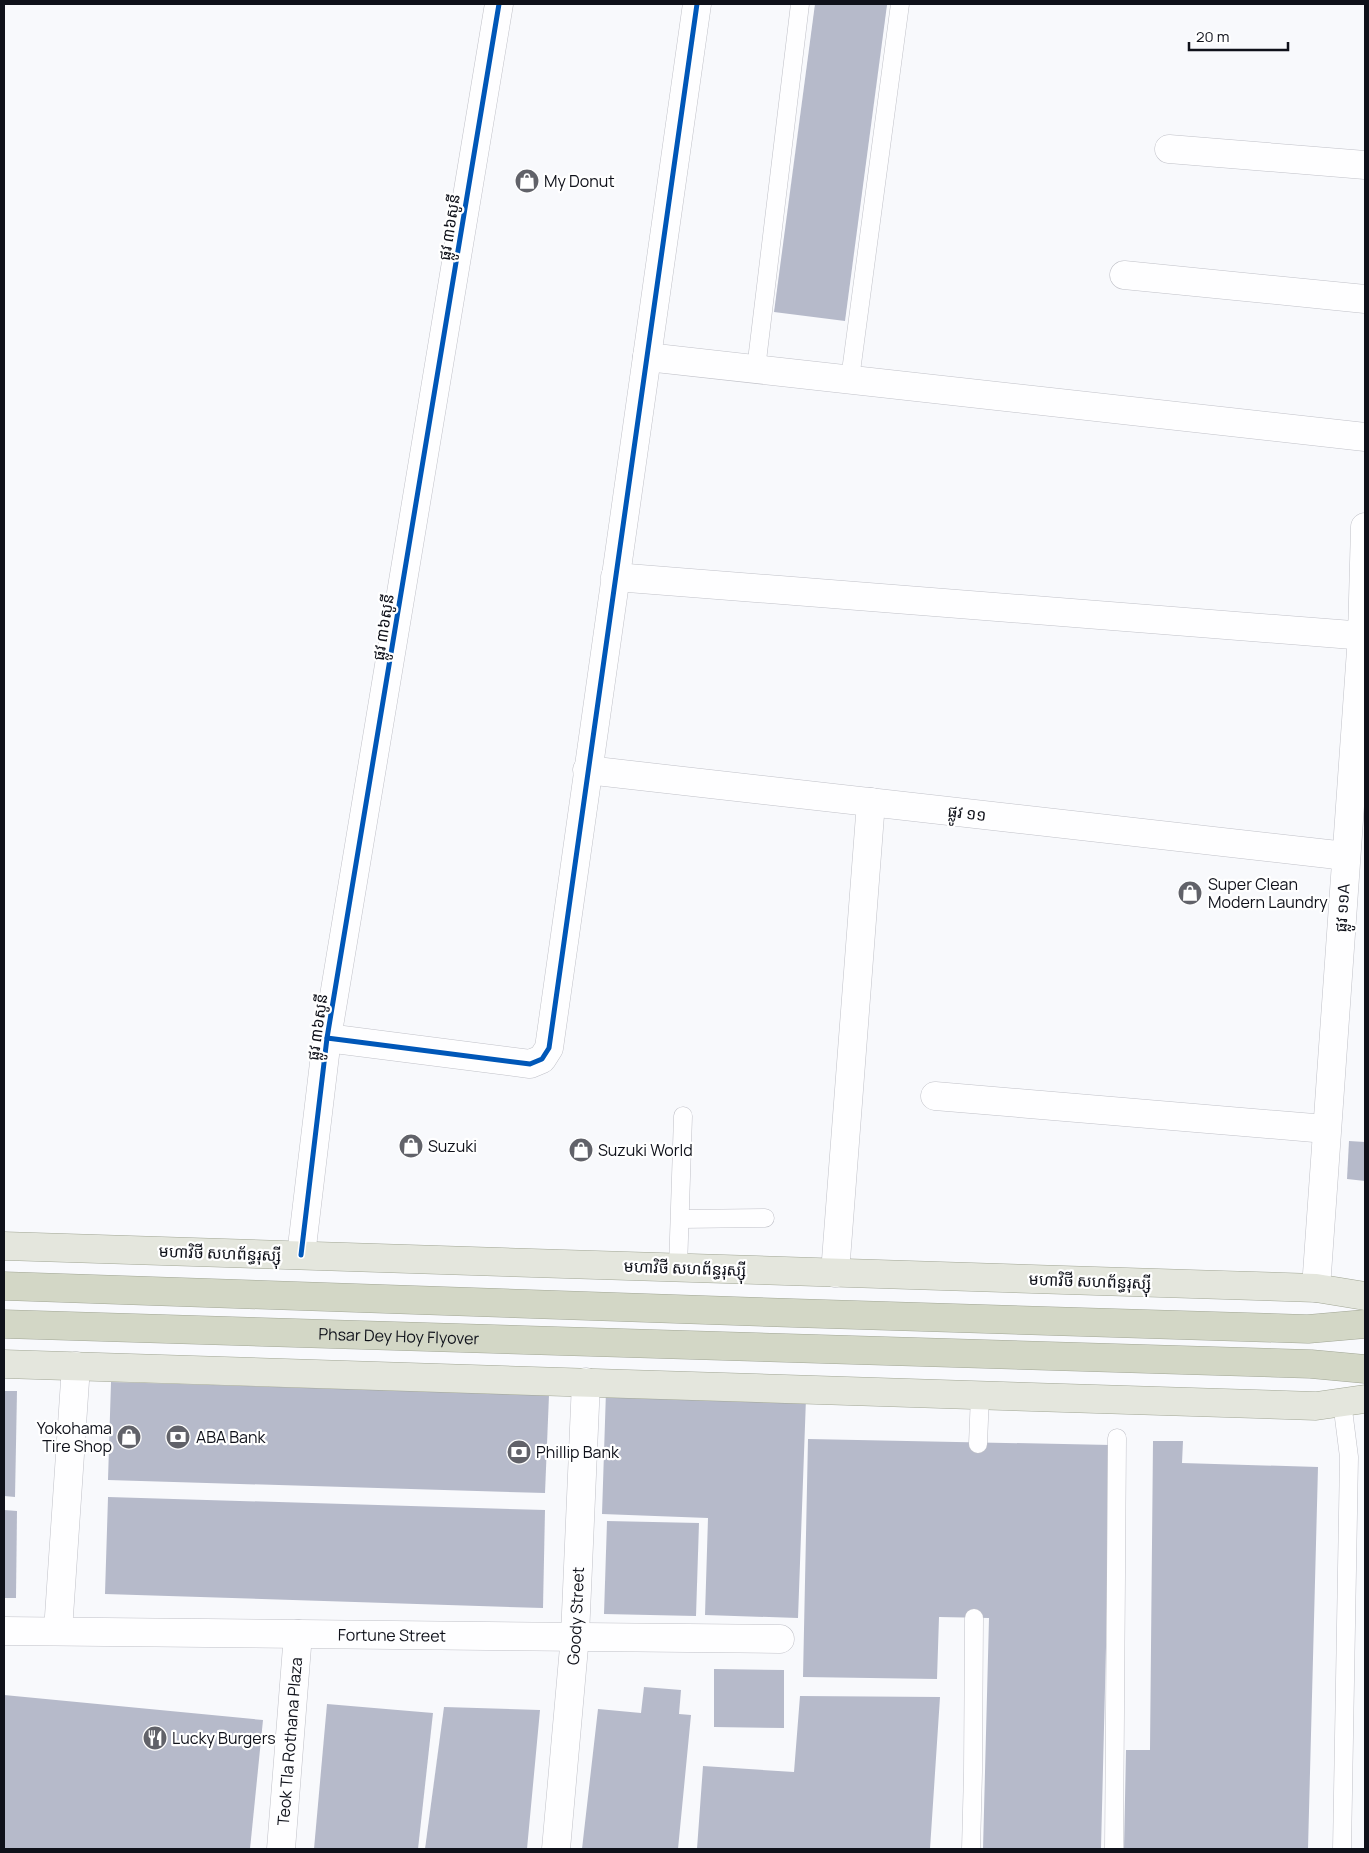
<svg xmlns="http://www.w3.org/2000/svg" width="1369" height="1853" viewBox="0 0 1369 1853" font-family="Manrope,'Noto Sans Khmer',sans-serif">
<rect width="100%" height="100%" fill="#f8f9fc"/>
<!-- building -->
<g fill="#b6baca">
<path d="M 815,4 L 887,5 L 845,321 L 774,312 Z"/>
<path d="M 1349,1141 L 1365,1142 L 1365,1181 L 1347,1179 Z"/>
<path d="M 111,1382 L 549,1395 L 545,1493 L 108,1480 Z"/>
<path d="M 4,1391 L 17,1391 L 15,1497 L 4,1496 Z"/>
<path d="M 606,1391 L 806,1398 L 798,1618 L 705,1615 L 708,1518 L 602,1514 Z"/>
<path d="M 808,1439 L 1111,1445 L 1101,1849 L 983,1849 L 989,1618 L 939,1617 L 937,1679 L 803,1677 Z"/>
<path d="M 1153,1441 L 1183,1441 L 1182,1463 L 1318,1467 L 1308,1849 L 1124,1849 L 1126,1750 L 1150,1750 Z"/>
<path d="M 108,1497 L 545,1510 L 543,1608 L 105,1594 Z"/>
<path d="M 4,1510 L 17,1511 L 16,1598 L 4,1598 Z"/>
<path d="M 607,1521 L 699,1523 L 696,1616 L 604,1614 Z"/>
<path d="M 714,1669 L 784,1670 L 784,1728 L 714,1727 Z"/>
<path d="M 644,1687 L 681,1690 L 679,1714 L 691,1715 L 678,1849 L 582,1849 L 598,1709 L 641,1713 Z"/>
<path d="M 4,1695 L 263,1720 L 250,1849 L 4,1849 Z"/>
<path d="M 800,1696 L 940,1697 L 930,1849 L 697,1849 L 703,1766 L 794,1772 Z"/>
<path d="M 327,1704 L 433,1713 L 418,1849 L 314,1849 Z"/>
<path d="M 444,1707 L 540,1710 L 527,1849 L 425,1849 Z"/>
</g>
<g fill="none" stroke-linecap="round" stroke-linejoin="round">
<defs>
<g id="lane">
<path d="M 756,369 L 800,4"/>
<path d="M 850,379 L 900,4"/>
<path d="M 680,1219 L 765,1218"/>
<path d="M 678,1268 L 683,1116"/>
<path d="M 978,1444 L 980,1395"/>
<path d="M 971,1849 L 973,1772 L 974,1618"/>
<path d="M 1114,1849 L 1117,1438"/>
<path d="M 1342,1849 L 1349,1457 L 1342,1402"/>
</g>
<g id="street">
<path d="M 1169,149 L 1365,165"/>
<path d="M 1124,275 L 1365,299"/>
<path d="M 647,357 L 1365,437"/>
<path d="M 615,577 L 1365,636"/>
<path d="M 587,770 L 1346,856"/>
<path d="M 327,1038 L 530,1064 L 542,1059 L 549,1048 L 697,4"/>
<path d="M 935,1096 L 1326,1129"/>
<path d="M 301,1255 L 327,1038 L 499,4"/>
<path d="M 835,1273 L 871,802"/>
<path d="M 1316,1288 L 1362,636 L 1365,527"/>
<path id="s1" d="M 4,1631 L 780,1639"/>
<path d="M 58,1631 L 76,1366"/>
<path id="s2" d="M 281,1849 L 298,1634"/>
<path id="s3" d="M 556,1849 L 575,1636 L 586,1382"/>
</g>
<g id="primary">
<path d="M 4,1246 L 1316,1288 L 1365,1296"/>
<path d="M 4,1364 L 1316,1406 L 1365,1399"/>
</g>
<g id="highway">
<path d="M 4,1286 L 793,1313 L 1308,1329 L 1365,1324"/>
<path id="s4" d="M 4,1324 L 1311,1364 L 1365,1369"/>
</g>
</defs>
<!-- lane casing -->
<use href="#lane" stroke="#c0c1c8" stroke-width="19"/>
<!-- street casing -->
<use href="#street" stroke="#c0c1c8" stroke-width="29"/>
<!-- primary casing -->
<use href="#primary" stroke="#a1a695" stroke-width="29"/>
<!-- highway casing -->
<use href="#highway" stroke="#a1a695" stroke-width="29"/>
<!-- lane -->
<use href="#lane" stroke="#fefeff" stroke-width="18"/>
<!-- street -->
<use href="#street" stroke="#fefeff" stroke-width="28"/>
<!-- primary -->
<use href="#primary" stroke="#e4e6dd" stroke-width="28"/>
<!-- highway -->
<use href="#highway" stroke="#d3d7c6" stroke-width="28"/>
<defs>
<g id="cycleway">
<path d="M 327,1038 L 530,1064 L 542,1059 L 549,1048 L 697,4"/>
<path d="M 301,1255 L 327,1038 L 499,4"/>
</g>
</defs>
<!-- cycleway casing -->
<use href="#cycleway" stroke="#fff" stroke-width="8"/>
<!-- cycleway -->
<use href="#cycleway" stroke="#0057b8" stroke-width="5"/>
</g>
<!-- icons -->
<defs>
<symbol id="shop-disc" viewBox="-11 -11 22 22"><circle r="9.5" fill="#616269" stroke="#fff"/><path d="M-5-2.5h2.3a2.7 3.5 0 0 1 5.4 0H5L5.5 6h-11ZM-1.5-2.5h3a1.5 2.3 0 0 0-3 0Z" fill="#fff"/></symbol>
<symbol id="bank-disc" viewBox="-11 -11 22 22"><circle r="9.5" fill="#616269" stroke="#fff"/><path d="M-6-4H6V4H-6ZM0-2.3a2.3 2.3 0 1 0 0 4.6a2.3 2.3 0 1 0 0-4.6Z" fill="#fff"/></symbol>
<symbol id="restaurant-disc" viewBox="-11 -11 22 22"><circle r="9.5" fill="#616269" stroke="#fff"/><path d="M-5-6h1v4h1v-4h1v4h1v-4h1v5L-1.5 .5V6h-2V.5L-5-1ZM5-6V6H3V1.5H1.5Q1.5-4 5-6Z" fill="#fff"/></symbol>
</defs>
<g fill-rule="evenodd">
<use href="#shop-disc" x="513" y="167" width="28" height="28"/>
<use href="#shop-disc" x="1176" y="879" width="28" height="28"/>
<use href="#shop-disc" x="397" y="1132" width="28" height="28"/>
<use href="#shop-disc" x="567" y="1136" width="28" height="28"/>
<use href="#shop-disc" x="115" y="1423" width="28" height="28"/>
<use href="#bank-disc" x="164" y="1423" width="28" height="28"/>
<use href="#bank-disc" x="505" y="1438" width="28" height="28"/>
<use href="#restaurant-disc" x="141" y="1724" width="28" height="28"/>
</g>
<g text-anchor="middle" dominant-baseline="central" stroke-width="4.5" stroke-linejoin="round" paint-order="stroke">
<!-- poi labels -->
<g font-size="16" fill="#0f111a" stroke="#fff" text-anchor="start">
<text x="544" y="181">My Donut</text>
<text x="1208" y="884">Super Clean<tspan x="1208" dy="18">Modern Laundry</tspan></text>
<text x="428" y="1146">Suzuki</text>
<text x="598" y="1150">Suzuki World</text>
<text x="112" y="1428" text-anchor="end">Yokohama<tspan x="112" dy="18">Tire Shop</tspan></text>
<text x="196" y="1437">ABA Bank</text>
<text x="536" y="1452">Phillip Bank</text>
<text x="172" y="1738">Lucky Burgers</text>
</g>
<!-- street labels -->
<g font-size="16" fill="#0f111a" stroke="#fff">
<text transform="translate(449 227) rotate(-81)">ផ្លូវ ៣៦សូនី</text>
<text transform="translate(383 627) rotate(-81)">ផ្លូវ ៣៦សូនី</text>
<text transform="translate(967 813) rotate(7)">ផ្លូវ ១១</text>
<text transform="translate(1342 908) rotate(-86)">ផ្លូវ ១១A</text>
<text transform="translate(317 1027) rotate(-82)">ផ្លូវ ៣៦សូនី</text>
<text transform="translate(220 1253) rotate(2)">មហាវិថី សហព័ន្ធរុស្ស៊ី</text>
<text transform="translate(685 1268) rotate(2)">មហាវិថី សហព័ន្ធរុស្ស៊ី</text>
<text transform="translate(1090 1281) rotate(2)">មហាវិថី សហព័ន្ធរុស្ស៊ី</text>
<text stroke="none"><textPath href="#s4" startOffset="395">Phsar Dey Hoy Flyover</textPath></text>
<text stroke="none"><textPath href="#s3" startOffset="234">Goody Street</textPath></text>
<text stroke="none"><textPath href="#s1" startOffset="388">Fortune Street</textPath></text>
<text stroke="none"><textPath href="#s2" startOffset="108">Teok Tla Rothana Plaza</textPath></text>
</g>
</g>
<!-- border -->
<rect width="1369" height="1853" fill="none" stroke="#0f111a" stroke-width="10"/>
<!-- scale -->
<path d="M1189 42v8h99v-8" fill="none" stroke="#0f111a" stroke-width="2.5"/>
<text x="1196" y="42" font-size="15" fill="#0f111a" stroke="#ffffff" stroke-width="4" paint-order="stroke">20 m</text>
</svg>
